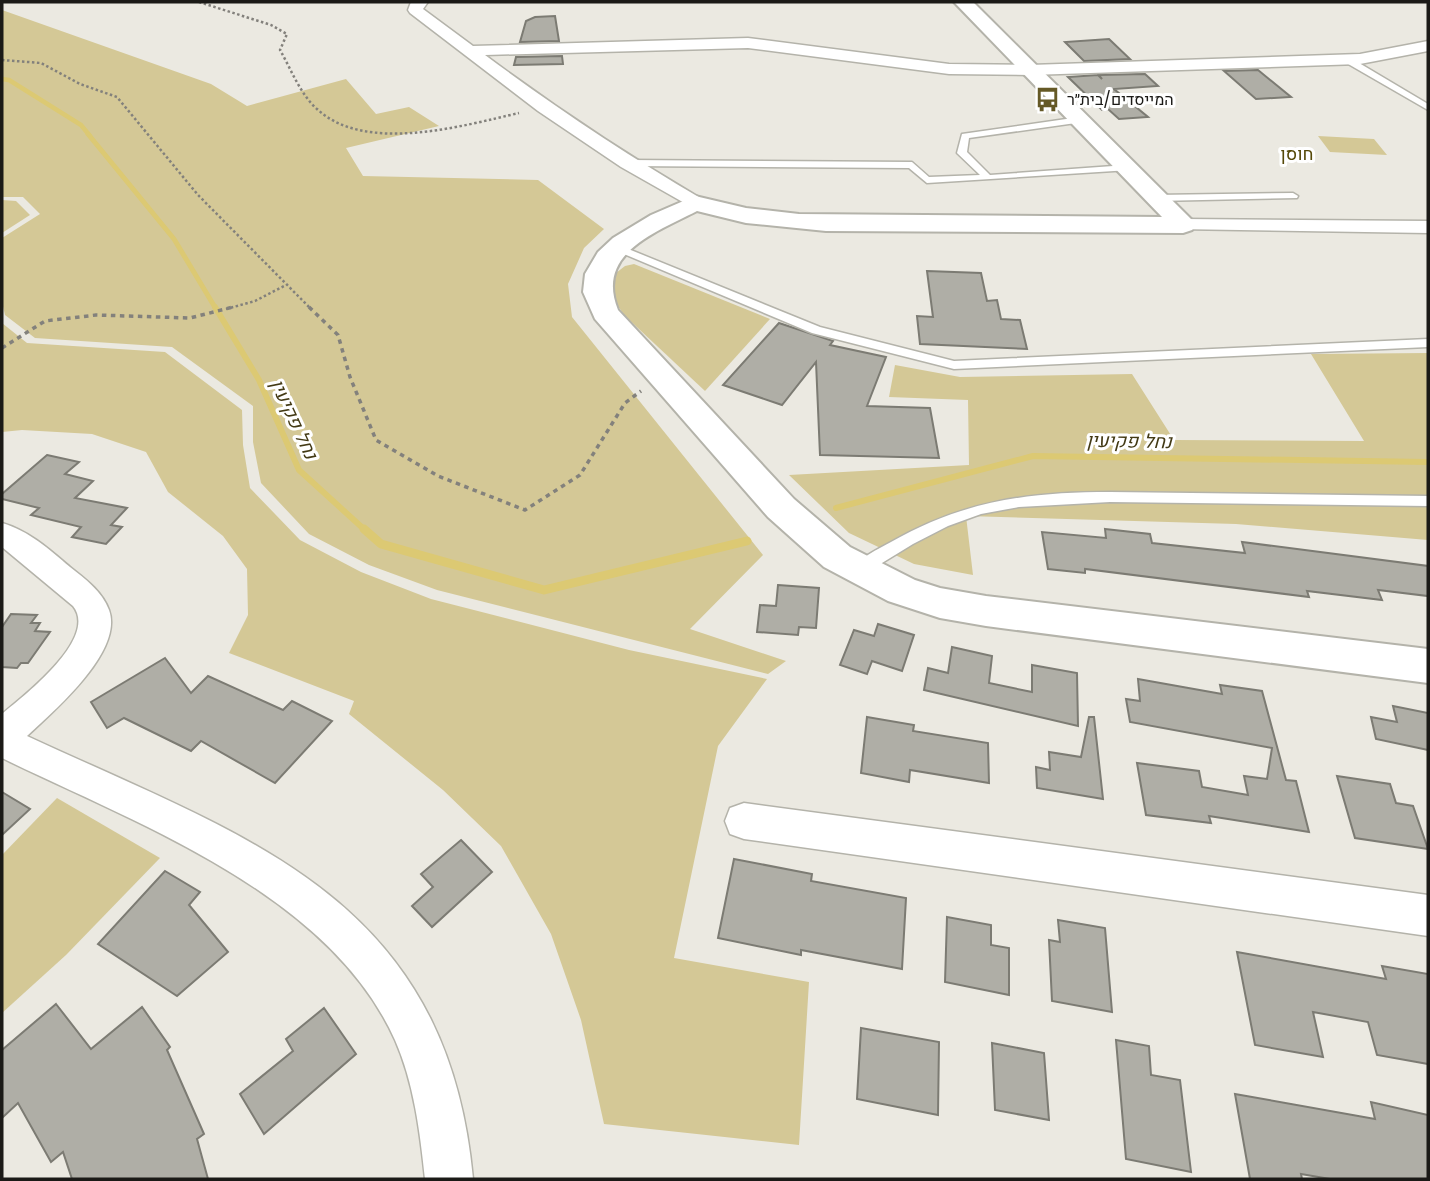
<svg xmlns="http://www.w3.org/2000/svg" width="1430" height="1181" viewBox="0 0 1430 1181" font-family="Poppins,Heebo,sans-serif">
<rect width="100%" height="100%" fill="#ebe9e1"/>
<!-- green -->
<g fill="#d4c896">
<path d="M 2,10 L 211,84 L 247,106 L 346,79 L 376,114 L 409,107 L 439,126 L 346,148 L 363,176 L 538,180 L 604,229 L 584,248 L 568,284 L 572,317 L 763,555 L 690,629 L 786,661 L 768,674 L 437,590 L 369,565 L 309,534 L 261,483 L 253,442 L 253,406 L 172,347 L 35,338 L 5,315 L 2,302 L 2,238 L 40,214 L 23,197 L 2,197 Z"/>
<path d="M 1318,136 L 1374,139 L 1387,155 L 1330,152 Z"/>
<path d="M 2,200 L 16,201 L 30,215 L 2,233 Z"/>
<path d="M 634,264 L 770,319 L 705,391 L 625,316 C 614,302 611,294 612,276 L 625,266 Z"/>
<path d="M 2,323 L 27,343 L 165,352 L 242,410 L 243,445 L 250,488 L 300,540 L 361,572 L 431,599 L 629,650 L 767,679 L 718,746 L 674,958 L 809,982 L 799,1145 L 604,1124 L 581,1020 L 551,934 L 501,846 L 443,790 L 349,714 L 354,701 L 229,653 L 248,615 L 247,569 L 223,536 L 168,492 L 146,452 L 92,434 L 22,430 L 2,432 Z"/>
<path d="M 1428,353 L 1428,540 L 1236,524 L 966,516 L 973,575 L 914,564 L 849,533 L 789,475 L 969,465 L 968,400 L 889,397 L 895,365 L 960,377 L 1132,374 L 1174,440 L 1364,441 L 1311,354 Z"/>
<path d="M 57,798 L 160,858 L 66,955 L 2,1013 L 2,855 Z"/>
</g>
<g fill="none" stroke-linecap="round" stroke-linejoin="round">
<!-- stream-far3 -->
<path stroke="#dcc973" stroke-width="4.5" d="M 2,79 L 9,80 L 81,125 L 90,136"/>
<!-- stream-far2 -->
<path stroke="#dcc973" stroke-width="5" d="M 88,134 L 174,239 L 216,309"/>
<!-- stream-far1 -->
<g stroke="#dcc973" stroke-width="6">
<path d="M 215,307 L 259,380 L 299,470 L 366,531"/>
<path d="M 836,508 L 1033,456 L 1428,462"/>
</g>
<!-- stream -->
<path stroke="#dcc973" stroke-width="9" d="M 364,529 L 381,544 L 544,590 L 747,541"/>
</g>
<!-- building -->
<g fill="#afaea6" stroke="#7c7b73" stroke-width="2">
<path d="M 555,16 L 559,41 L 520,42 L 526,21 L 535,17 Z"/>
<path d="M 1109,39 L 1130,59 L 1084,61 L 1065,42 Z"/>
<path d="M 562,56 L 563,64 L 514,65 L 516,57 Z"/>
<path d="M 1258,70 L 1291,97 L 1256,99 L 1224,71 Z"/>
<path d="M 1145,74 L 1158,86 L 1114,89 L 1148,117 L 1119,119 L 1108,109 L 1102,110 L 1068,77 L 1098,75 L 1102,79 L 1099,75 Z"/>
<path d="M 927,271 L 981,273 L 987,301 L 997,300 L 1001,319 L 1020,320 L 1027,349 L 920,344 L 917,316 L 933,317 Z"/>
<path d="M 779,323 L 833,341 L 830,345 L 886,357 L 867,406 L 930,408 L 939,458 L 820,455 L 816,362 L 782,405 L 723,385 Z"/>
<path d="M 47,455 L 79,462 L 65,474 L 93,481 L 75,498 L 127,508 L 111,525 L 122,527 L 106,544 L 72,537 L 81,527 L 31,515 L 39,508 L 2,499 L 2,494 Z"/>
<path d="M 1105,529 L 1150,534 L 1152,543 L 1245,553 L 1242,542 L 1428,566 L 1428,596 L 1378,590 L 1382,600 L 1307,591 L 1309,597 L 1085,569 L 1085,573 L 1048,569 L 1042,532 L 1106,538 Z"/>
<path d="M 778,585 L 819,588 L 816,628 L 799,627 L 798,635 L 757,632 L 760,605 L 776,606 Z"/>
<path d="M 11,614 L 37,615 L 31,623 L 40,623 L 35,631 L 50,632 L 28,663 L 21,663 L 17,668 L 2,667 L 2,627 Z"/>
<path d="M 878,624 L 914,635 L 902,671 L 872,661 L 867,674 L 840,665 L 854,630 L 874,636 Z"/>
<path d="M 952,647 L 992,656 L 989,683 L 1032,692 L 1032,665 L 1077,673 L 1078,726 L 924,690 L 928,668 L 948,673 Z"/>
<path d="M 165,658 L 191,693 L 208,676 L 283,710 L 292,701 L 332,721 L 275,783 L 201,741 L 191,751 L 124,718 L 107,728 L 91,702 Z"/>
<path d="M 1138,679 L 1222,694 L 1220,685 L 1262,691 L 1286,780 L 1296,781 L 1309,832 L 1209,816 L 1211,823 L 1146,815 L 1137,763 L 1199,771 L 1202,787 L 1248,795 L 1244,776 L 1267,779 L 1272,748 L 1130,722 L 1126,699 L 1140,701 Z"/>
<path d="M 1393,706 L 1428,713 L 1428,750 L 1376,739 L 1371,717 L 1397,722 Z"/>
<path d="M 867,717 L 914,725 L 913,731 L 988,743 L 989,783 L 910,770 L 909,782 L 861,773 Z"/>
<path d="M 1089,717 L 1094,717 L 1103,799 L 1037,788 L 1036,767 L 1050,770 L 1049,752 L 1081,757 Z"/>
<path d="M 1337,776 L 1390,784 L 1396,803 L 1413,806 L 1428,849 L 1355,838 Z"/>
<path d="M 2,792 L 30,809 L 2,835 Z"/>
<path d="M 461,840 L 492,872 L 432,927 L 412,906 L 433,887 L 421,874 Z"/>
<path d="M 734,859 L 812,874 L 811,881 L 906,898 L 902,969 L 801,950 L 801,955 L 718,938 Z"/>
<path d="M 165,871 L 200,892 L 189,905 L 228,952 L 177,996 L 98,944 Z"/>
<path d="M 947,917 L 991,925 L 991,945 L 1009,948 L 1009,995 L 945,982 Z"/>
<path d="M 1058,920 L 1105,928 L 1112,1012 L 1052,1001 L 1049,940 L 1060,942 Z"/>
<path d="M 1237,952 L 1386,979 L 1382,966 L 1428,974 L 1428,1064 L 1377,1055 L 1368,1022 L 1313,1012 L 1323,1057 L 1255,1045 Z"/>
<path d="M 56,1004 L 91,1049 L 142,1007 L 170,1047 L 167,1050 L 204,1134 L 197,1139 L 208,1179 L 72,1179 L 63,1152 L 51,1162 L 18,1103 L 2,1118 L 2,1050 Z"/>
<path d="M 324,1008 L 356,1054 L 264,1134 L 240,1094 L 293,1051 L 286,1039 Z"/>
<path d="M 861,1028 L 939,1042 L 938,1115 L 857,1099 Z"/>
<path d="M 1116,1040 L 1149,1046 L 1151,1075 L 1180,1080 L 1191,1172 L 1126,1159 Z"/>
<path d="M 992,1043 L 1044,1053 L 1049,1120 L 995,1110 Z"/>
<path d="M 1235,1094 L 1375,1119 L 1371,1102 L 1428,1115 L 1428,1179 L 1330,1179 L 1301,1174 L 1302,1179 L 1250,1179 Z"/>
</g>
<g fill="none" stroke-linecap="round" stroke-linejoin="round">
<defs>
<g id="lane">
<path d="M 1343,57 L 1349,57 L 1428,104 L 1428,110 L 1343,61 Z"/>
<path d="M 1080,117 L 1083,118 L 1083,122 L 969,138 L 967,152 L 990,175 L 1127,165 L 1132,168 L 1130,170 L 927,183 L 909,168 L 628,166 L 623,163 L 628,160 L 912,162 L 929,177 L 980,175 L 957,153 L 962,134 Z"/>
<path d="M 1293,193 L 1298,196 L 1297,198 L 1156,201 L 1151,198 L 1156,195 Z"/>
<path d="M 616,244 L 820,327 L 954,361 L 1428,339 L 1428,347 L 954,369 L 812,333 L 612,249 L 611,247 Z"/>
<path d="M 1110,492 L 1428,496 L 1428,506 L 1110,502 L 1019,507 L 981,514 L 948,526 L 913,544 L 864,574 L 854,574 L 851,570 C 859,558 878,549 891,542 C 963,501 1028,492 1110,492 Z"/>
</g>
<g id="street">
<path d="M 411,2 L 428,2 L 423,9 L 473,46 L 748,38 L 949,64 L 1030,65 L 1360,54 L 1428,41 L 1428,51 L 1360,64 L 1030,75 L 949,74 L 748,48 L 485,55 C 555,107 627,155 702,199 L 705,203 L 702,207 L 695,209 L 621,167 L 538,111 L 410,13 L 408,10 Z"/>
<path d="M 1183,219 L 1428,221 L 1428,233 L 1176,229 L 1173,225 L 1176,221 Z"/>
<path d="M 2,523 C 29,531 49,549 70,567 C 85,579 102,591 109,610 C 124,651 54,711 27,736 C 249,839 447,897 473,1179 L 425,1179 C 420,1132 414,1083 395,1040 C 329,893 137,824 2,758 L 2,714 C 24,696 99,638 73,606 L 2,547 Z"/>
<path d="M 744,803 L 1428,895 L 1428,936 L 744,839 L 730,834 L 725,821 L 730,808 Z"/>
</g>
<path id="secondary" d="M 954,2 L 973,2 L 1192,220 L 1196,225 L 1192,230 L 1183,233 L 826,231 L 746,223 L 697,211 C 655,233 595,253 618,310 L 794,499 L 850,547 L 915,580 L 940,588 L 986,596 L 1428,649 L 1428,683 L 986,626 L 940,618 L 888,601 L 824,567 L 768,517 L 595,319 L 583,292 L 585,274 L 598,252 L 613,238 L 651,215 L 695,196 L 746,208 L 799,214 L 1162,217 Z"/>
</defs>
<!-- lane casing -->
<use href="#lane" stroke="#b4b3aa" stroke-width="3"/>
<!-- street casing -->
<use href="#street" stroke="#b4b3aa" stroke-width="3"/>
<!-- secondary casing -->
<use href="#secondary" stroke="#b4b3aa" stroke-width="4"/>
<!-- path-far1 -->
<g stroke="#83817c" stroke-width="2.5" stroke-dasharray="2.5 2.5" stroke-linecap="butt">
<path d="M 199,2 L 271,25 L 287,34 L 280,50 C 291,69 300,94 317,109 C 365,154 462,126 519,113"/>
<path d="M 2,60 L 41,63 L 80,84 L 117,97 L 198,195 L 311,309"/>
<path d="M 226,309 L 255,301 L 286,285"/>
</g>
<!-- path -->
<g stroke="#83817c" stroke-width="3.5" stroke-dasharray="4.5 4.5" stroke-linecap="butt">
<path d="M 309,307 L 338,335 L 350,377 L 376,440 L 438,476 L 525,510 L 580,475 L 625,403 L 641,391"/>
<path d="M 2,348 L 45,321 L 96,315 L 190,318 L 233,307"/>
</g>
<!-- lane -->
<use href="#lane" fill="#fff" fill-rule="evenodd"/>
<!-- street -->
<use href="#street" fill="#fff" fill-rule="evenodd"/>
<!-- secondary -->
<use href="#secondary" fill="#fff" fill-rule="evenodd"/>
</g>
<!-- icons -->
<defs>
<symbol id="bus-bare" viewBox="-9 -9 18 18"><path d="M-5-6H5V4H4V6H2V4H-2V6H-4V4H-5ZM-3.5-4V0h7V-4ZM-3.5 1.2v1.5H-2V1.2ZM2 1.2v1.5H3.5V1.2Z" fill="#655926" stroke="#fff" stroke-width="2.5" paint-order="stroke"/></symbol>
</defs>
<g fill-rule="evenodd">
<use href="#bus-bare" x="1030" y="82" width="35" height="35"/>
</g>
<g text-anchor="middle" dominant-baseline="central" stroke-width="6" stroke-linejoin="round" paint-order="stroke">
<!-- far-poi labels -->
<g font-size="16" fill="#1b1a17" stroke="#fff" text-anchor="start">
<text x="1067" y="99">המייסדים/בית״ר</text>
</g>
<!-- far-quarter labels -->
<g font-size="18" fill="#564908" stroke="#fff">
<text x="1297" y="153">חוסן</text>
</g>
<!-- water labels -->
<g font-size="19" font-style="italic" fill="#433a15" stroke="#fff">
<text transform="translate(294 419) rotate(65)">נחל פקיעין</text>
<text transform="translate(1129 441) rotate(1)">נחל פקיעין</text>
</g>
</g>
<!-- border -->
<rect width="1430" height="1181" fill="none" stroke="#1b1a17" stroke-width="7"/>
</svg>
